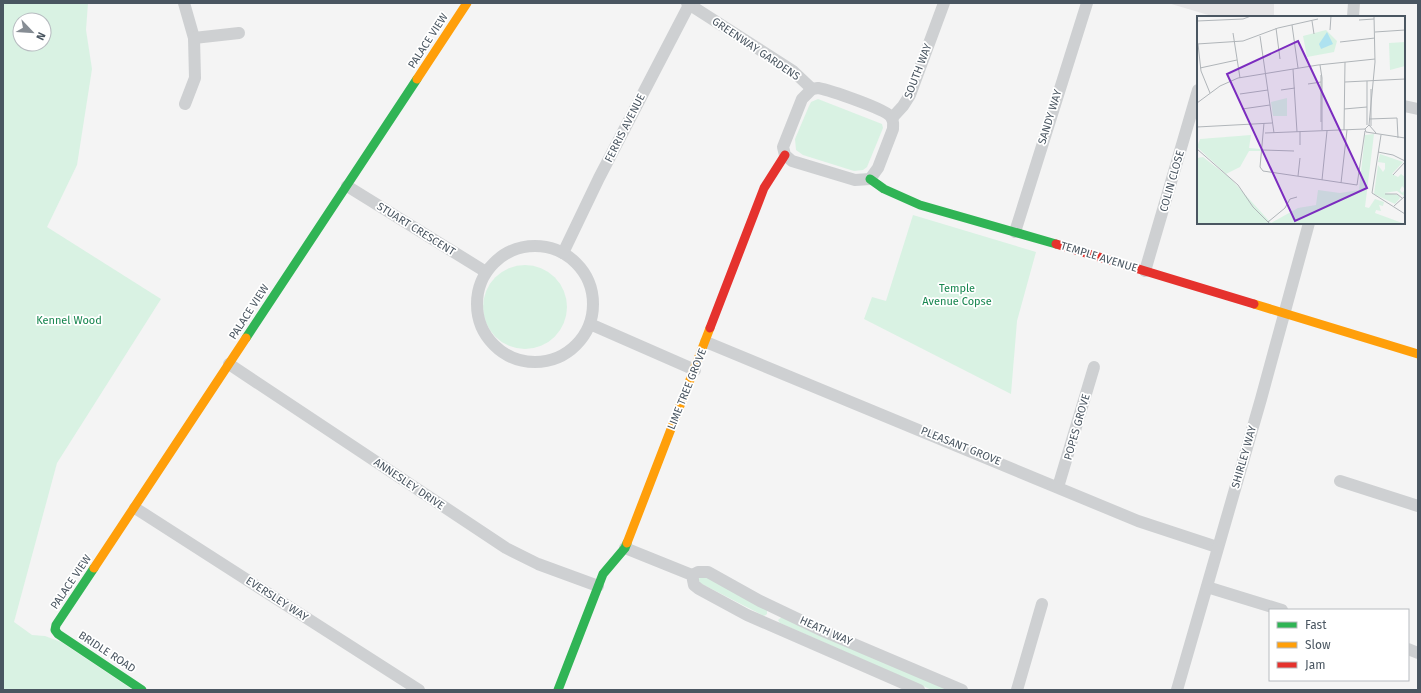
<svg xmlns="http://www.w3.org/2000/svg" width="1421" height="693" viewBox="0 0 1421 693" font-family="'Fira Sans',sans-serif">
<rect width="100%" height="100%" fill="#f4f4f4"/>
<!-- education -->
<path fill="#e6e5e6" d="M 1168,3 L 1274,3 L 1274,17 L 1215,17 Z"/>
<!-- green -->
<g fill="#d9f2e3" fill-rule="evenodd">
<path d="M 3,3 L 88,3 L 86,30 L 92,69 L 77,165 L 47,227 L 161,299 L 57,463 L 14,622 L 32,635 L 45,636 L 61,642 L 133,690 L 3,690 ZM 20,20 L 44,20 L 44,44 L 20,44 Z"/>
<path d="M 818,99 L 882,124 L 883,128 L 867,167 L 863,170 L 854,171 L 803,155 L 796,150 L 795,139 L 809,106 L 811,102 Z"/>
<path d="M 913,215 L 1036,252 L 1017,321 L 1011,394 L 864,319 L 872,297 L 886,301 Z"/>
<circle cx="525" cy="307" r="42"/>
<path d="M 703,575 L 767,610 L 767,614 L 764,616 L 700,583 L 698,577 Z"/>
<path d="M 782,617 L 951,690 L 932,690 L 780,623 L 778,620 Z"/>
</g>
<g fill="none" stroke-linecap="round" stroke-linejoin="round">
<!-- street -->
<g stroke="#ced0d2" stroke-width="12">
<path d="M 184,3 L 194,38 L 195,78 L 185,104"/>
<path d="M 687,3 L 793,71 L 812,89"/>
<path d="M 1353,17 L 1354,3"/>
<path d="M 194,38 L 239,33"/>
<path d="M 818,88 C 829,90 886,109 891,117 C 894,121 893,124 893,129 L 878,168 L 870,179 L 855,180 L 792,161 L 785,155 L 783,147 L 802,99 L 812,89 Z"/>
<path d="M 1404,106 L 1418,109"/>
<path d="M 892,118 L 903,106 L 910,95 L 944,3"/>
<path d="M 347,186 L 486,272"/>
<path d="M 1015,232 L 1087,3"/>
<circle cx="535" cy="304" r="58"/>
<path d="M 563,253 L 599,178 L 689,5"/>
<path d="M 1145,271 L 1198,90"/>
<path d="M 590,324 L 695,370"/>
<path d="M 706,342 L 1138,521 L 1217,547"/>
<path d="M 229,364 L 506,548 L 538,564 L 598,586"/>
<path d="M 1340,481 L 1418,506"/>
<path d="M 1058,487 L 1094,367"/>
<path d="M 135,508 L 419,690"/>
<path d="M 625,548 L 692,575 L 694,585 L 699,589 L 747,615 L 919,690"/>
<path d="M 692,575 L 698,572 L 708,572 L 760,601 L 823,631 L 962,690"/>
<path d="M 1207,587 L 1282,610"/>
<path d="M 1408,649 L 1418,653"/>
<path d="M 1017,690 L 1042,604"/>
<path d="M 1177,690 L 1261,399 L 1309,223"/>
</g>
<!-- fast -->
<g stroke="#30b455" stroke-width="9">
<path d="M 870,179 L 884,189 L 920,205 L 1056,244"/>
<path d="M 246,338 L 417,79"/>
<path d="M 94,568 L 56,625 L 55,630 L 58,634 L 142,690"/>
<path d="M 558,690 L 603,574 L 625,548 L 627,543"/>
</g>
<!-- slow -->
<g stroke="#ff9f0a" stroke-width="9">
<path d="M 417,79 L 467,3"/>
<path d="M 1254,304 L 1418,354"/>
<path d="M 627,543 L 710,328"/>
<path d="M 94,568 L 246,338"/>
</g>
<!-- jam -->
<g stroke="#e5322d" stroke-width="9">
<path d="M 1056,244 L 1254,304"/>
<path d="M 710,328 L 764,188 L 785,155"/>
</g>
</g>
<g text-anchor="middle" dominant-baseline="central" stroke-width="3.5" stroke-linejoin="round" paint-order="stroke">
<!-- street labels -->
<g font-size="11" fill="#4a5661" stroke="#fff">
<text transform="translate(428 41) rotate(-57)">PALACE VIEW</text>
<text transform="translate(756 49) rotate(34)">GREENWAY GARDENS</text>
<text transform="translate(918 71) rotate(-69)">SOUTH WAY</text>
<text transform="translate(1050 117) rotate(-73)">SANDY WAY</text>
<text transform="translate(625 128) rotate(-63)">FERRIS AVENUE</text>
<text transform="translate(1172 181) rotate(-74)">COLIN CLOSE</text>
<text transform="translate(416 229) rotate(32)">STUART CRESCENT</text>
<text transform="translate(1099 257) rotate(17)">TEMPLE AVENUE</text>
<text transform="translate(249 312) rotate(-57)">PALACE VIEW</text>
<text transform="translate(687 389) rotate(-68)">LIME TREE GROVE</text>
<text transform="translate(1077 427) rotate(-74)">POPES GROVE</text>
<text transform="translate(961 446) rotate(22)">PLEASANT GROVE</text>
<text transform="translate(1244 457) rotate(-74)">SHIRLEY WAY</text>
<text transform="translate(409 484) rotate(34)">ANNESLEY DRIVE</text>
<text transform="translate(71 582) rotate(-56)">PALACE VIEW</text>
<text transform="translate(277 599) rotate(33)">EVERSLEY WAY</text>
<text transform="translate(826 631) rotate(24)">HEATH WAY</text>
<text transform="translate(107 652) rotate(33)">BRIDLE ROAD</text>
</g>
<!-- park labels -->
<g font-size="11" fill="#17864f" stroke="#fff">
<text x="957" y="288">Temple<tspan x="957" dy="13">Avenue Copse</tspan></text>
<text x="69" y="320">Kennel Wood</text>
</g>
</g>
<!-- overview -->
<g transform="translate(1197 16)">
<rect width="208" height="208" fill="#f4f4f4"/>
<path d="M 129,14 L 140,25 L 137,36 L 110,41 L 106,20 ZM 208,26 L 208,50 L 193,54 L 192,27 ZM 90,82 L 90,100 L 76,100 L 74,86 ZM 177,118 L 168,191 L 172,192 L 178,183 L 187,186 L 186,190 L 182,189 L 184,195 L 179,194 L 178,197 L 208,208 L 0,208 L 0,142 L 6,141 L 33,162 L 74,207 L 101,192 L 119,189 L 121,174 L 143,177 L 162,174 L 168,119 ZM 54,119 L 52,132 L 64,133 L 64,135 L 52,135 L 43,151 L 29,158 L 0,131 L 3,123 ZM 183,138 L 206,146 L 195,158 L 201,161 L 204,158 L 208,161 L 208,173 L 205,170 L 203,174 L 205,177 L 208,174 L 207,180 L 200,175 L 187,177 L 201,179 L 203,182 L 198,188 L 177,178 L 181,149 L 186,156 L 188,153 L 188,147 L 181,146 Z" fill="#d9f2e3"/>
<path d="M 130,16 L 136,28 L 124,33 L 122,28 Z" fill="#aee2f0"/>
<path fill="none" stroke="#b0b5b9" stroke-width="1" d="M 177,0 L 178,46 L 172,109 L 179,117M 162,4 L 177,3M 0,5 L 46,3 L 54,0M 115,5 L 117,18M 95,9 L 101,52M 79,12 L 83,43M 133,14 L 134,0M 178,16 L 208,14M 36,17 L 43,62M 63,20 L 77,117M 143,26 L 178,22M 0,28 L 46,25 L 81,12 L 121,3M 1,28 L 4,55 L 13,77M 123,49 L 125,62 L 125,114M 3,52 L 40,44M 96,53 L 100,116M 124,59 L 124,106M 148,66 L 208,63M 111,68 L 124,66M 84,74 L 98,72M 43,78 L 71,74M 0,87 L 23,70 L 41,62 L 121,49 L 178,43M 45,93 L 73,89M 147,93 L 170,91M 172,103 L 200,102 L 201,122M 67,107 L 63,151 L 66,155 L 160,169 L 168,115M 170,109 L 170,65M 172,109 L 168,113 L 169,116 L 208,122M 174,110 L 174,73M 0,111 L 75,107M 147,114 L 148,46M 103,115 L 103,129M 68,117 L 168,113M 184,119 L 175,177 L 208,198M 0,133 L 41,169 L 56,191 L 73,208M 66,134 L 97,135M 181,136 L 196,139 L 208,145M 196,159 L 208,146M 101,160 L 103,142M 125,164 L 130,115M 144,167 L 150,114M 188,178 L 200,178 L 205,182M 197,190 L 208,180M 71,206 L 88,192 L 93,183 L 100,181"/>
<path fill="#7b2cbf" fill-opacity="0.15" stroke="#7b2cbf" stroke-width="2" d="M 101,25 L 170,172 L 98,205 L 30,58 Z"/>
<rect width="208" height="208" fill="none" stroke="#4a5661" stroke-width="2"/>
</g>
<!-- border -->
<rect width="1421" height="693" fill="none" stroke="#4a5661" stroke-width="8"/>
<!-- legend -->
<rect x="1269" y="609" width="140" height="72" fill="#ffffff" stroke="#b7bbc0"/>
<rect x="1277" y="622" width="20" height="6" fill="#30b455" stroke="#b7bbc0"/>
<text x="1305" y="629" font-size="12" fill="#4a5661">Fast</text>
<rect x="1277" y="642" width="20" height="6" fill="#ff9f0a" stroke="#b7bbc0"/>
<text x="1305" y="649" font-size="12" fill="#4a5661">Slow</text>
<rect x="1277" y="662" width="20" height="6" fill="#e5322d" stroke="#b7bbc0"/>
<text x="1305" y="669" font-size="12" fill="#4a5661">Jam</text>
<!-- north arrow -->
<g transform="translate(32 32) rotate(115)"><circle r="19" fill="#ffffff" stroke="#b7bbc0"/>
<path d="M0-3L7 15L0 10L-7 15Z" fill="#868d94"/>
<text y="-6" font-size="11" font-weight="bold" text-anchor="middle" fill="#4a5661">N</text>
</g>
</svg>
